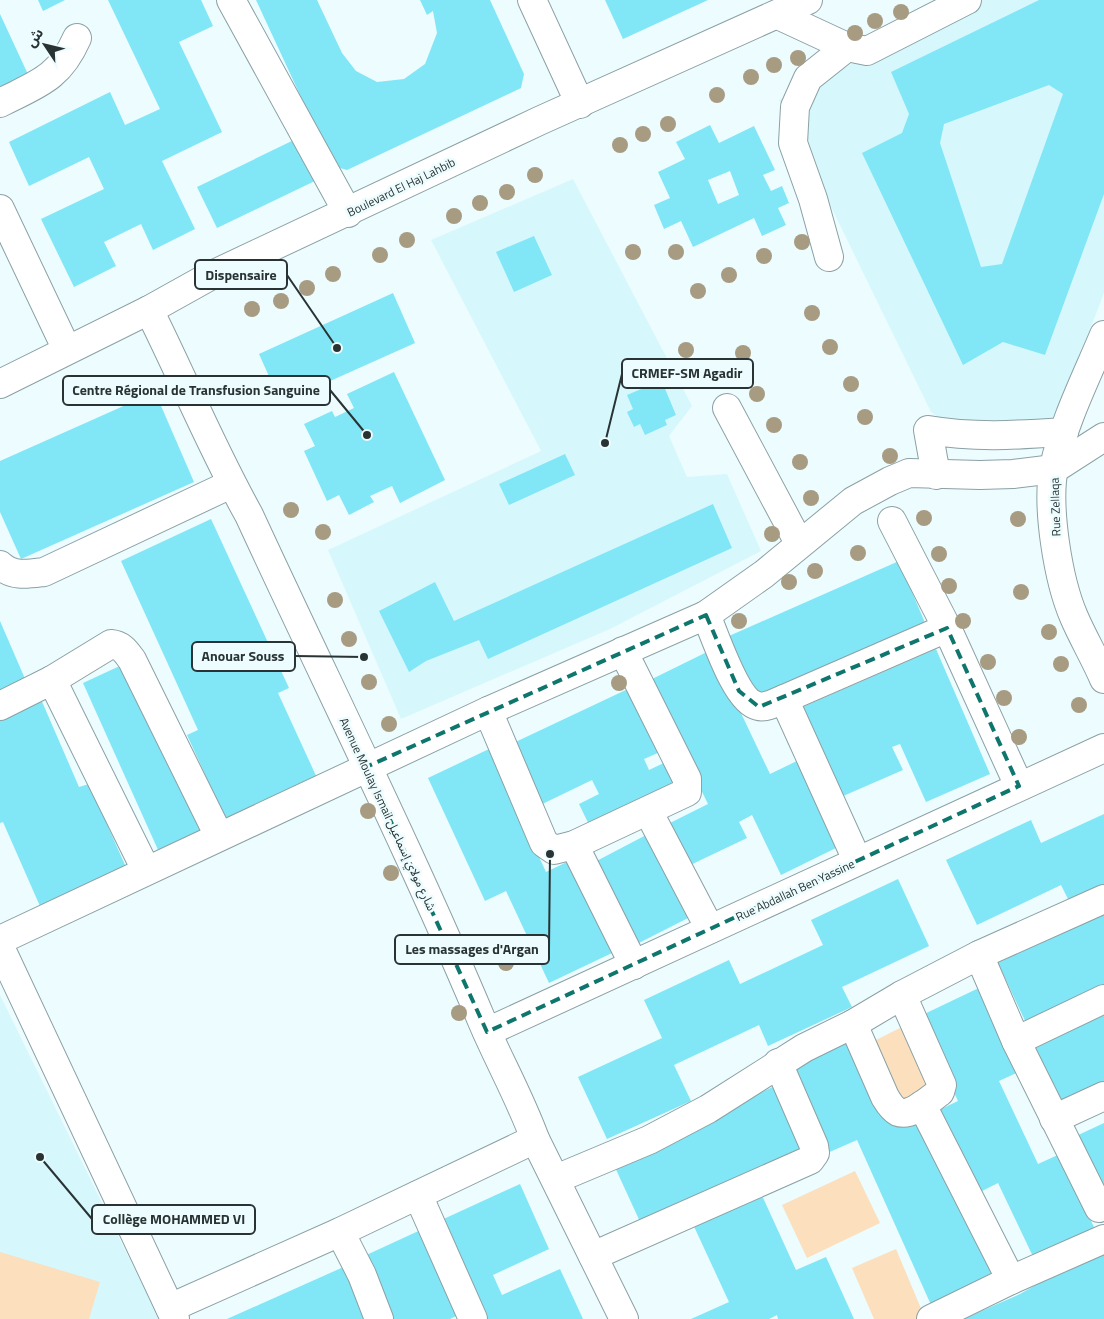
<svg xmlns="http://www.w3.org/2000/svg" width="1104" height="1319" viewBox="0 0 1104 1319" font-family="'Titillium Web','Noto Sans Arabic',sans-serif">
<rect width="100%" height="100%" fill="#edfcfe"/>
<!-- built -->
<g fill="#d6f8fd">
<path d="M 981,0 L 1104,0 L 1104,293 L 1057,416 L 1022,434 L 961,433 L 931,412 L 779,100 Z"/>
<path d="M 573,179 L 692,406 L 669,436 L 687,477 L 727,474 L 761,551 L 610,629 L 401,719 L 328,550 L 541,451 L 431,240 Z"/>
<path d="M 0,995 L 159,1319 L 0,1319 Z"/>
</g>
<!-- green -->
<g fill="#fcdfbc">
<path d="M 902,1027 L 931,1087 L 900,1102 L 872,1042 Z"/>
<path d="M 855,1171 L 880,1223 L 807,1258 L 782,1205 Z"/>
<path d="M 896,1249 L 925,1318 L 924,1319 L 874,1319 L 852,1268 Z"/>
<path d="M 0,1252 L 100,1282 L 89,1319 L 0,1319 Z"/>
</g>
<!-- building -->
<g fill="#81e6f6" fill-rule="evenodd">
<path d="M 38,0 L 65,0 L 43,11 Z"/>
<path d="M 108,0 L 201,0 L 213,26 L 179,42 L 222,132 L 162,161 L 195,229 L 153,250 L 141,224 L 104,242 L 116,266 L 74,287 L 41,219 L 104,189 L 89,157 L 29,186 L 9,142 L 110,92 L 125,125 L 160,109 Z"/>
<path d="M 256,0 L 317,0 L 342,53 L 356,71 L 377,82 L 404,79 L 425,64 L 437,33 L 433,11 L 427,15 L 420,0 L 490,0 L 524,74 L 521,88 L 347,170 L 333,166 Z"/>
<path d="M 605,0 L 708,0 L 623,39 Z"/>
<path d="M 1039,0 L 1104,0 L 1104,194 L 1045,355 L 1003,342 L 963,365 L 862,153 L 902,133 L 909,114 L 891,72 ZM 1049,85 L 1063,94 L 1002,264 L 981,267 L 940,143 L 944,124 Z"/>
<path d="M 0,14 L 32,83 L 0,99 Z"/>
<path d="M 710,125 L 719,143 L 754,126 L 775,170 L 763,175 L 771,191 L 782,186 L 789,203 L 778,208 L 786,225 L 762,236 L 754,218 L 693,247 L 681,221 L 664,229 L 654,205 L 670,198 L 658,172 L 685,159 L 676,142 ZM 730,171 L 739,195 L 718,204 L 708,180 Z"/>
<path d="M 298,138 L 319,179 L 217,228 L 197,187 Z"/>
<path d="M 534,236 L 552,275 L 514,292 L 496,252 Z"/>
<path d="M 393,293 L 415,343 L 281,403 L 259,354 Z"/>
<path d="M 394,372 L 445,480 L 400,503 L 392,486 L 370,496 L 374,502 L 349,515 L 339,495 L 327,501 L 304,451 L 315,446 L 304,424 L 332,411 L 335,417 L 354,408 L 347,394 Z"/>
<path d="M 658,372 L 676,415 L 665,420 L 667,425 L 645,435 L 640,424 L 634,427 L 627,412 L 633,409 L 627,395 L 646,387 L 642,379 Z"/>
<path d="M 155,392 L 194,482 L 21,559 L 0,512 L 0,461 Z"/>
<path d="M 565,454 L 575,475 L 509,505 L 499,484 Z"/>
<path d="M 713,504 L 732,548 L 488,659 L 479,640 L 426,661 L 409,672 L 379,611 L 435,582 L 454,621 Z"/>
<path d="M 211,519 L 289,688 L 278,693 L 318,780 L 227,822 L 187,735 L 198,730 L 121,561 Z"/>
<path d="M 899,561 L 928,630 L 759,704 L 729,636 Z"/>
<path d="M 0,621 L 29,688 L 0,701 Z"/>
<path d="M 936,649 L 990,774 L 926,802 L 900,744 L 892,747 L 903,770 L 834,800 L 796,710 Z"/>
<path d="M 711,650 L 770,774 L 799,760 L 840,846 L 781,875 L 752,815 L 739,822 L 747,838 L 684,868 L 664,826 L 708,804 L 648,681 Z"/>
<path d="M 124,664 L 201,833 L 159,852 L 83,683 Z"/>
<path d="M 630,688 L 660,752 L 644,759 L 649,770 L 668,761 L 682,792 L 594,835 L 579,804 L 599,794 L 592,780 L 534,808 L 505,747 Z"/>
<path d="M 40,697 L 79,787 L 89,784 L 129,874 L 43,913 L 3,822 L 0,823 L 0,714 Z"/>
<path d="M 489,749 L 546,872 L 569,861 L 612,953 L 549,983 L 506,891 L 485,901 L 428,778 Z"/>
<path d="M 1104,814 L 1104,890 L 1071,905 L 1061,885 L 977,925 L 946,860 L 1031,820 L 1041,843 Z"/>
<path d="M 650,833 L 692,916 L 629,948 L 587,866 Z"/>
<path d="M 898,879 L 929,946 L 842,987 L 852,1007 L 768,1046 L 759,1025 L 674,1065 L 691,1101 L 607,1139 L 578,1077 L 662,1038 L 644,1000 L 729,960 L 740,984 L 823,945 L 811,920 Z"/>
<path d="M 1104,912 L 1104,988 L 1027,1025 L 998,963 Z"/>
<path d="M 983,986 L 1023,1070 L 999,1081 L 1038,1164 L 1060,1154 L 1099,1238 L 1038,1267 L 998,1183 L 976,1194 L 937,1111 L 958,1101 L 918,1017 Z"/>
<path d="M 1104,1012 L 1104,1089 L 1064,1108 L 1034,1046 Z"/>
<path d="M 851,1038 L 890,1124 L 919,1111 L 995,1279 L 932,1307 L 857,1140 L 825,1154 L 787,1067 Z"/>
<path d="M 779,1084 L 808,1146 L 642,1226 L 613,1163 Z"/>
<path d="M 1104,1123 L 1104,1201 L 1074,1137 Z"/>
<path d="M 520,1184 L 549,1249 L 493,1275 L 497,1284 L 502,1295 L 560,1269 L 583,1319 L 481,1319 L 437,1222 Z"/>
<path d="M 759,1189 L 796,1270 L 826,1257 L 854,1319 L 778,1319 L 777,1315 L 769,1319 L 691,1319 L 729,1302 L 691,1220 Z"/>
<path d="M 425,1228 L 464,1312 L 450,1319 L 390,1319 L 362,1257 Z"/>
<path d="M 1104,1254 L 1104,1319 L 963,1319 L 1020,1294 L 1059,1272 Z"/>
<path d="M 348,1265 L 372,1319 L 227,1319 Z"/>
</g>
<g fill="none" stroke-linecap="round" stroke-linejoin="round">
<defs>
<g id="minor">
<path d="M 231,0 L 348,213"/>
<path d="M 532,0 L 580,104"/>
<path d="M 778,15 L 847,47 L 867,51 L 967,0"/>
<path d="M 0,103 C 37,84 59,79 77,38"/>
<path d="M 0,209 L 67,350"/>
<path d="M 829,257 L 813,199 L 793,143 L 795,107 L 808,78 L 847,47"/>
<path d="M 149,310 C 183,378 212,449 249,515 C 327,684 410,850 482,1021 C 499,1061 520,1098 535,1139 L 624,1319"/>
<path d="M 1104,335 C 1086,378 1064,421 1054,467 C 1046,506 1058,580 1074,617 C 1083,638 1095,658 1104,679"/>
<path d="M 0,384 L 149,310 L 210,276 L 539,121 L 808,0"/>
<path d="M 727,408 L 799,543"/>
<path d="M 936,475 L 928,430 C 974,438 1018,435 1064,432"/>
<path d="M 892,521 L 947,628 L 1019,786"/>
<path d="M 0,565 C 13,577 28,574 44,572 L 231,484"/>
<path d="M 706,615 C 715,635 736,702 758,706 C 766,708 777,702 784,699 L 947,628"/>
<path d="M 52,680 L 111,644 C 122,645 126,652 132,660 L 219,836"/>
<path d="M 784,699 L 857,860"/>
<path d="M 0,706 L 52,680 L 146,870"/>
<path d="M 488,711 L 544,843 L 554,850 L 574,845 L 687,792 L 687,779 L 623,651"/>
<path d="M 648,811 L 710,929"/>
<path d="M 574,845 L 634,965"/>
<path d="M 0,940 L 488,711 L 706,615 L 764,574 L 853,501 L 890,481 L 909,473 L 980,475 L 1013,474 L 1054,469 L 1104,437"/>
<path d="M 0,947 L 175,1319"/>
<path d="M 979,955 L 1016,1041 L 1104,999"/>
<path d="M 853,1024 L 885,1097 C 888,1102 892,1109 898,1112 C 911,1117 930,1099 940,1092 L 942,1085 L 902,995"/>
<path d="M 487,1032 L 1104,748"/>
<path d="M 1016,1041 L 1099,1208"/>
<path d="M 922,1105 L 1011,1280"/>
<path d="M 1054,1119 L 1104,1096"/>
<path d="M 556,1179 L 649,1140 L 708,1109 L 804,1048 L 853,1024 L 902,995 L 979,955 L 1104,899"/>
<path d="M 418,1195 L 473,1319"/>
<path d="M 340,1232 L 362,1275 L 379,1319"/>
<path d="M 593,1256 L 810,1160 L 815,1153 L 814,1146 L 778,1063"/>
<path d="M 170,1308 L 340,1232 L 535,1139"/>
<path d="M 931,1319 L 1011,1280 L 1104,1239"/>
</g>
</defs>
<!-- minor casing -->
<use href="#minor" stroke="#8ba1a5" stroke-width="30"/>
<!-- minor -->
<use href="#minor" stroke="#fff" stroke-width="28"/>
</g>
<!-- trees -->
<g fill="#a79b82">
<circle cx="901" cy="12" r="8"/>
<circle cx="875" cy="21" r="8"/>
<circle cx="855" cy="33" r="8"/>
<circle cx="798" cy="58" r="8"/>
<circle cx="774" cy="65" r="8"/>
<circle cx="751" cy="77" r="8"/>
<circle cx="717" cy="95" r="8"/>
<circle cx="668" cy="124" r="8"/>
<circle cx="643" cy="134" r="8"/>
<circle cx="620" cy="145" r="8"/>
<circle cx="535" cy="175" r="8"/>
<circle cx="507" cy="192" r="8"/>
<circle cx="480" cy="203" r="8"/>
<circle cx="454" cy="216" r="8"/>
<circle cx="407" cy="240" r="8"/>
<circle cx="802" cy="242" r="8"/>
<circle cx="633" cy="252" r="8"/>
<circle cx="676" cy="252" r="8"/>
<circle cx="380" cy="255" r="8"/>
<circle cx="764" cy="256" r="8"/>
<circle cx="333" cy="274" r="8"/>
<circle cx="729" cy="275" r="8"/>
<circle cx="307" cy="288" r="8"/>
<circle cx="698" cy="291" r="8"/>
<circle cx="281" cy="301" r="8"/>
<circle cx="252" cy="309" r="8"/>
<circle cx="812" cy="313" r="8"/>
<circle cx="830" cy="347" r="8"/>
<circle cx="686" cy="350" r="8"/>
<circle cx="743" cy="353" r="8"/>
<circle cx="851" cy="384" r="8"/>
<circle cx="757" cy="394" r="8"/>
<circle cx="865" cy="417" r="8"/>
<circle cx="774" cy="425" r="8"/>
<circle cx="890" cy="456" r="8"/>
<circle cx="800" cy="462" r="8"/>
<circle cx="811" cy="498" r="8"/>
<circle cx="291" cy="510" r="8"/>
<circle cx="924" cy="518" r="8"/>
<circle cx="1018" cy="519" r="8"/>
<circle cx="323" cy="532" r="8"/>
<circle cx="772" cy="534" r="8"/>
<circle cx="858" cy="553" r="8"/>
<circle cx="939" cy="554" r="8"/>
<circle cx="815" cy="571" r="8"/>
<circle cx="789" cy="582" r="8"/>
<circle cx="949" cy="586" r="8"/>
<circle cx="1021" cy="592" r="8"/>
<circle cx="335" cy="600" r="8"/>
<circle cx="739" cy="621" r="8"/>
<circle cx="963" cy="621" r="8"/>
<circle cx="1049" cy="632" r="8"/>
<circle cx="349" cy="639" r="8"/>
<circle cx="988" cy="662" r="8"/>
<circle cx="1061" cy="664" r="8"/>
<circle cx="369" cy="682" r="8"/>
<circle cx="619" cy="683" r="8"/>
<circle cx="1004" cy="698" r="8"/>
<circle cx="1079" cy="705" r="8"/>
<circle cx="389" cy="724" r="8"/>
<circle cx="1019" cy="737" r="8"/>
<circle cx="368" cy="811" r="8"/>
<circle cx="391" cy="873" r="8"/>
<circle cx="506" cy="963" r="8"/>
<circle cx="459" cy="1013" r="8"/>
</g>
<!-- marked area -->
<path fill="none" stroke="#0f766e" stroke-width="4" stroke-dasharray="10 6" stroke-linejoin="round" d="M 706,615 L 739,691 L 759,707 L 947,628 L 1019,786 L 487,1032 L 366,767 Z"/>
<g text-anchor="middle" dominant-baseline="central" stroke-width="5" stroke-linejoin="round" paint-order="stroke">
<!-- street labels -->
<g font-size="12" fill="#293334" stroke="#edfcfe">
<text transform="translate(401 187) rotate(-26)">Boulevard El Haj Lahbib</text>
<text transform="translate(1055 507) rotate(-92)">Rue Zellaqa</text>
<text transform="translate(388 814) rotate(65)">Avenue Moulay Ismail شارع مولاي إسماعيل</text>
<text transform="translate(795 890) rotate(-25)">Rue Abdallah Ben Yassine</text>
</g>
</g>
<!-- callouts -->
<path fill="none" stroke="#293334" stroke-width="2" d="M337 348L287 275M605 443L622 374M367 435L330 390M364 657L295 656M550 854L549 949M40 1157L92 1219"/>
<g fill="#293334" stroke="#edfcfe" stroke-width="2">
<circle cx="337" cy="348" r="5"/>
<circle cx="605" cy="443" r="5"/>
<circle cx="367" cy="435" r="5"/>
<circle cx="364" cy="657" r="5"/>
<circle cx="550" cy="854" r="5"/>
<circle cx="40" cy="1157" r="5"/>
</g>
<g fill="#edfcfe" stroke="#293334" stroke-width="2">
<rect x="195" y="260" width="92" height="29" rx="5"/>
<rect x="622" y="359" width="131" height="29" rx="5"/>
<rect x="63" y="376" width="267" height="29" rx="5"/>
<rect x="192" y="642" width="103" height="29" rx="5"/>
<rect x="395" y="935" width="154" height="29" rx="5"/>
<rect x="92" y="1205" width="163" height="29" rx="5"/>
</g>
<g font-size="14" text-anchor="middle" font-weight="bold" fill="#293334">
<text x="241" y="280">Dispensaire</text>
<text x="687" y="378">CRMEF-SM Agadir</text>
<text x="196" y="395">Centre Régional de Transfusion Sanguine</text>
<text x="243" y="661">Anouar Souss</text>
<text x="472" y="954">Les massages d'Argan</text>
<text x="174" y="1224">Collège MOHAMMED VI</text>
</g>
<!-- north arrow -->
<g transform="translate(45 45) rotate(305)" stroke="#edfcfe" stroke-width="4" paint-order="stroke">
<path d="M0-4L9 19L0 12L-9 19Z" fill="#293334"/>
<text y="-8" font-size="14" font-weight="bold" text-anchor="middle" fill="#293334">ش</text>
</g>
</svg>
